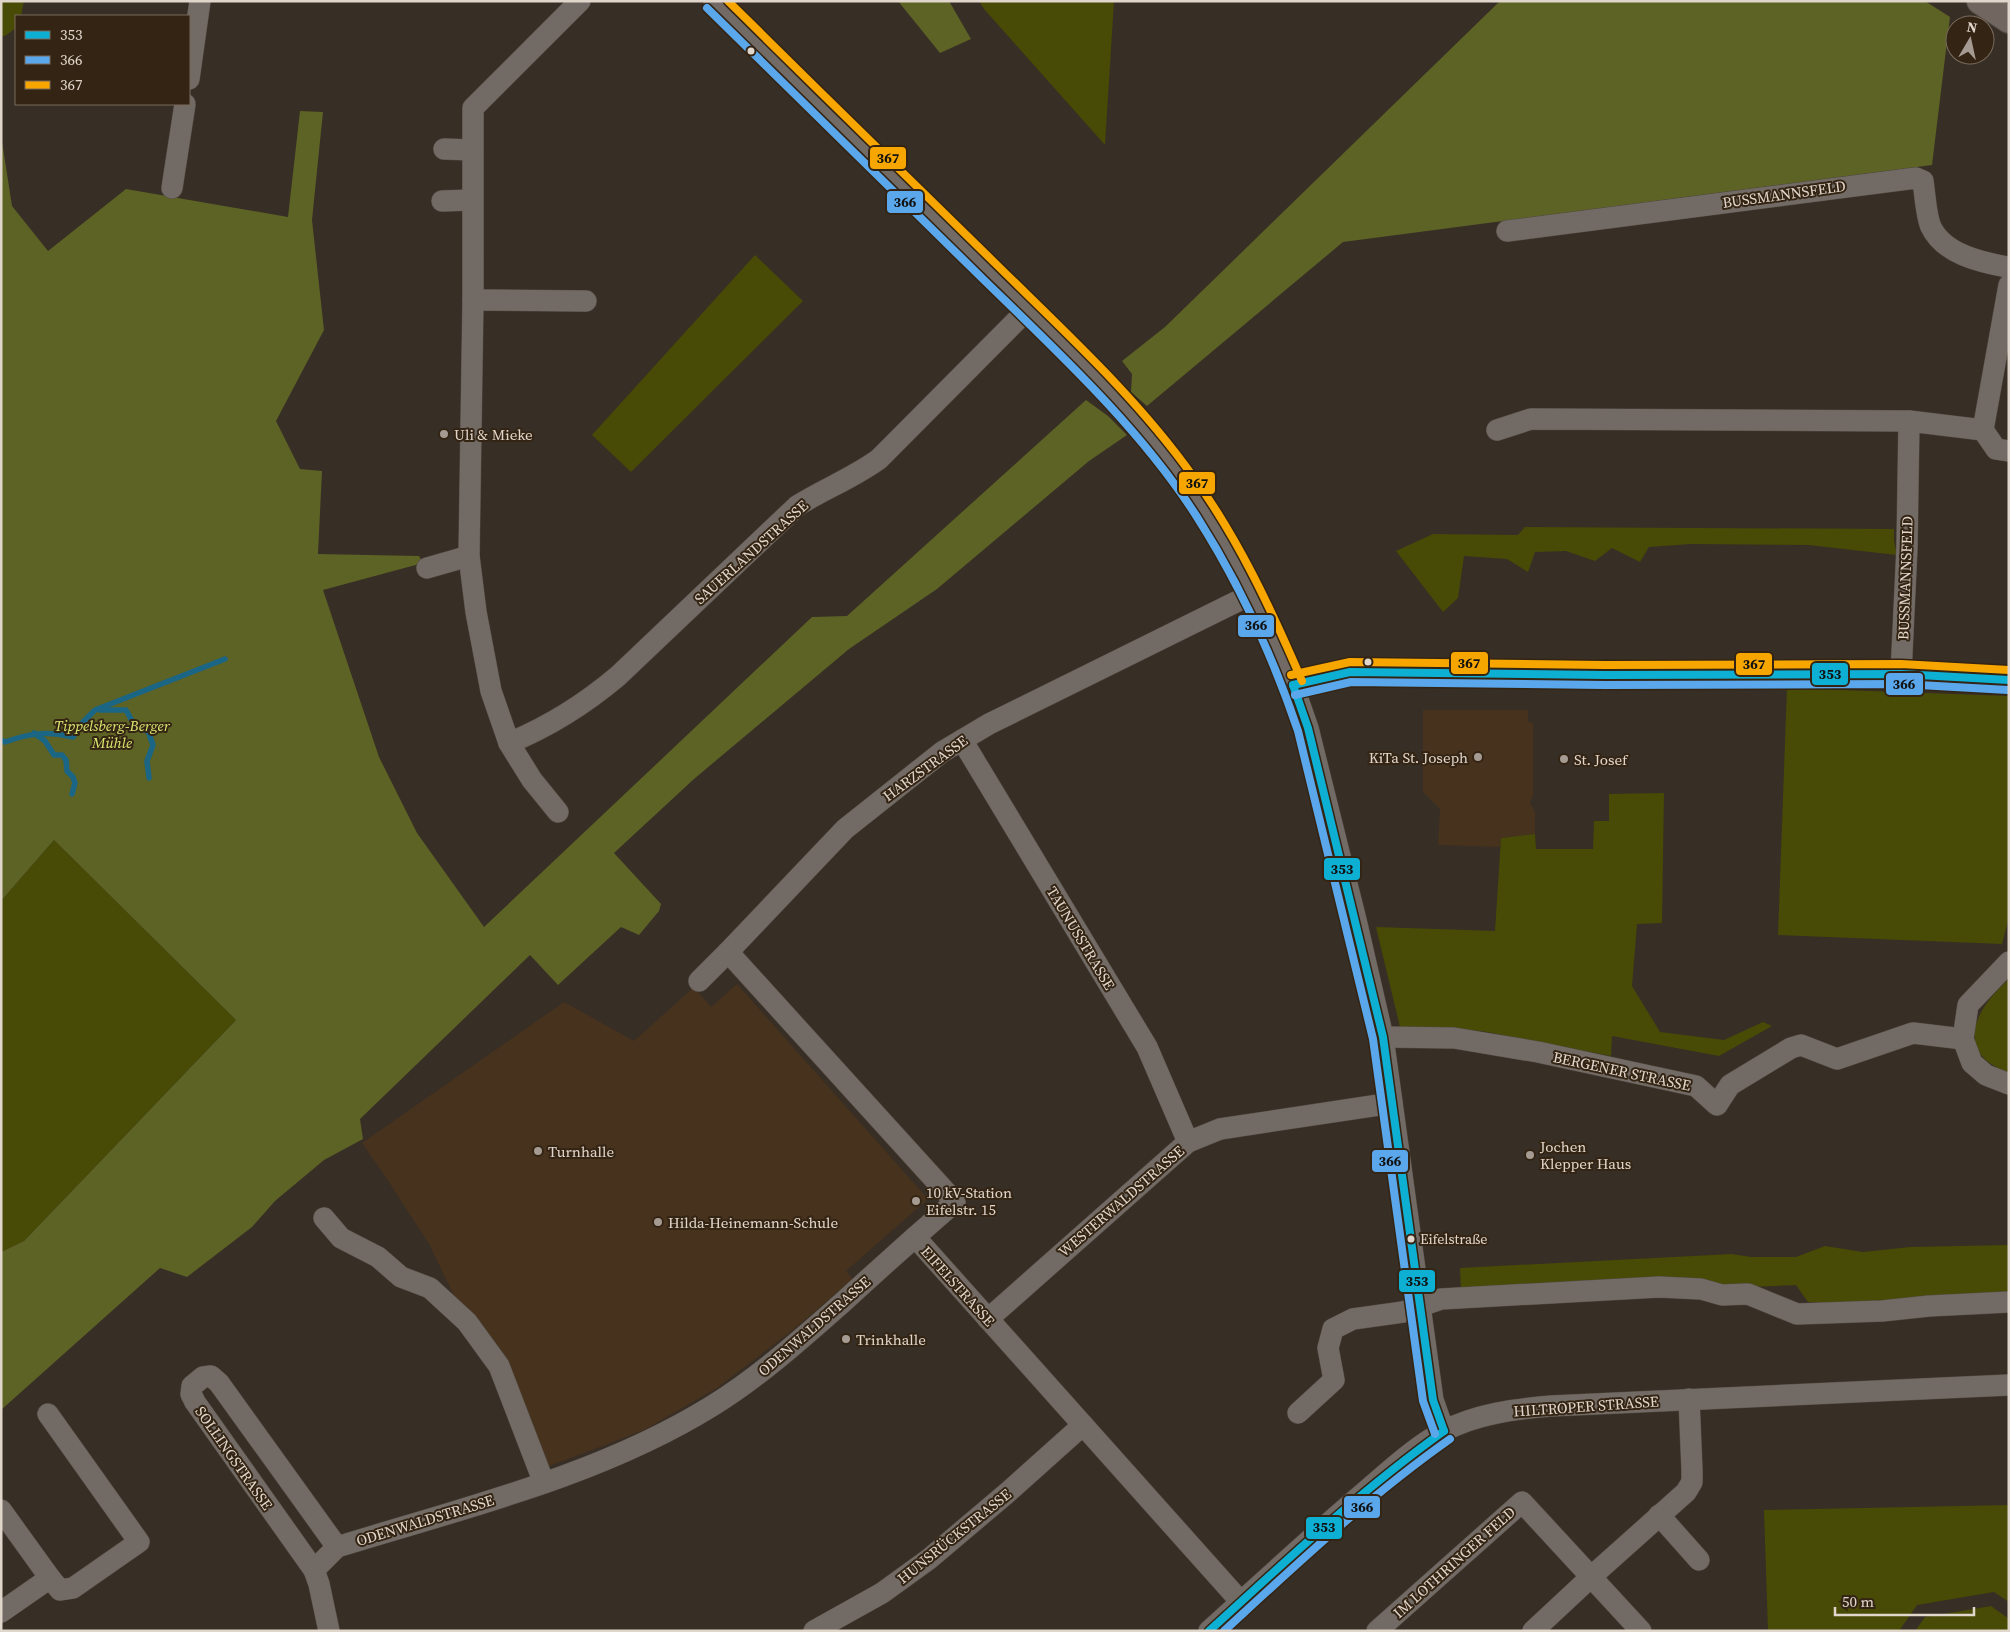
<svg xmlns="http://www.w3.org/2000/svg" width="2010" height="1632" viewBox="0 0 2010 1632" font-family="'Source Serif 4',serif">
<rect width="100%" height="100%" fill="#372e25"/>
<!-- built -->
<g fill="#47321e">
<path d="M 1423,710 L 1528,710 L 1528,722 L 1533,723 L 1533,795 L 1530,803 L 1535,812 L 1535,834 L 1501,838 L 1500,847 L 1438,845 L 1440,809 L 1423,792 Z"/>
<path d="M 737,984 L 928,1199 L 846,1271 L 853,1279 L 794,1329 L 717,1388 L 644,1430 L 547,1467 L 456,1300 L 429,1244 L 385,1176 L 362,1143 L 564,1002 L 634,1041 L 694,987 L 711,1007 Z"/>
</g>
<!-- green -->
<g fill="#474b05">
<path d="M 1,1 L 24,1 L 21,16 L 16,16 L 16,28 L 5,36 L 1,36 Z"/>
<path d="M 979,1 L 1114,1 L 1105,145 L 984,9 Z"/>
<path d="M 755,255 L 803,301 L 631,472 L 592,435 Z"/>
<path d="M 1525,527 L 1894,529 L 1894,541 L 1897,555 L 1808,545 L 1691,544 L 1649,547 L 1640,562 L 1612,548 L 1595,561 L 1566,551 L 1535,552 L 1528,572 L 1507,559 L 1464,556 L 1458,598 L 1443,612 L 1396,551 L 1433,534 L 1518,535 Z"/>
<path d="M 1787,688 L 2009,696 L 2009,917 L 2002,944 L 1778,935 Z"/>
<path d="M 1664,793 L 1662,923 L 1637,924 L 1632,986 L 1660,1032 L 1724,1040 L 1763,1022 L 1772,1026 L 1719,1056 L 1612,1036 L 1611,1056 L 1482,1031 L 1400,1027 L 1376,927 L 1495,931 L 1501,838 L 1535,834 L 1536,849 L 1593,849 L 1594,821 L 1609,821 L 1609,794 Z"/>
<path d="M 54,840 L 236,1020 L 24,1241 L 1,1252 L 1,901 Z"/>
<path d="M 2009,979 L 2009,1073 C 1952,1052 1975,1009 2009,979 Z"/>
<path d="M 2009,1245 L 2009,1296 L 1878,1302 L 1808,1302 L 1796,1285 L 1725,1288 L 1461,1290 L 1460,1268 L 1732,1254 L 1751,1257 L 1796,1257 L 1825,1246 L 1863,1252 L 1910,1247 Z"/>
<path d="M 2009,1505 L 2009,1602 L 1994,1592 L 1917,1605 L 1899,1631 L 1768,1631 L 1764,1510 Z"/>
<path d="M 1991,1606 L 2009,1619 L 2009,1631 L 1915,1631 L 1925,1617 Z"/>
</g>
<!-- forest -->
<g fill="#5d6225">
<path d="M 898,1 L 949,1 L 971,39 L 940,53 Z"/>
<path d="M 1500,1 L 1925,1 L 1950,17 L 1932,165 L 1343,242 L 1147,406 L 1131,392 L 1132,374 L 1122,361 L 1165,327 Z"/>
<path d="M 300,111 L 323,112 L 312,220 L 324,330 L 276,421 L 300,469 L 322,471 L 318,554 L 419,556 L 423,563 L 323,590 L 379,757 L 417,833 L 484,927 L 812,617 L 847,616 L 1086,400 L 1108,416 L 1127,435 L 1089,461 L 937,589 L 849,649 L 694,779 L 614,853 L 661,904 L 659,911 L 639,935 L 621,927 L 558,985 L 530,955 L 360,1119 L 363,1139 L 324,1160 L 275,1201 L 252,1227 L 187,1277 L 160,1268 L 1,1410 L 1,1252 L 24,1241 L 236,1020 L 54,840 L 1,901 L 1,135 L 12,206 L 48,251 L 126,189 L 288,217 Z"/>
</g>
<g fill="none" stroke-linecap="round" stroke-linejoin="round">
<!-- stream -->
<g stroke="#1b6685" stroke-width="5.5">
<path d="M 100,710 L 126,710 L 136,728 L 148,731 L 153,745 L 147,761 L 149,778"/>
<path d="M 34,733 L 45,741 L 54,755 L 62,755 L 66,760 L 67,771 L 73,777 L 75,783 L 72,794"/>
<path d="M 1,740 L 5,742 C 30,733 47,731 73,737 L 83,722 L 95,710 L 225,659"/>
</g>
<defs>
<g id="minor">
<path d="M 714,1 L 1028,309 L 1111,394 L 1160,449 L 1205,511 L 1252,594 L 1293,685 L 1308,728 L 1356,920 L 1383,1037 L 1433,1400 L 1444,1431"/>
<path d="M 189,79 L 200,1"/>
<path d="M 444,149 L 472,150"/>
<path d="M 172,188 L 185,104"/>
<path d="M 442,201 L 472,200"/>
<path d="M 1507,231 L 1916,178 L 1923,181 C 1925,194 1926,216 1931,227 C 1944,254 1980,262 2007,267 L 2009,269"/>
<path d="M 473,300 L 586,301"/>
<path d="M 1497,430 L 1531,419 L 1909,421 L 1983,430 L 1996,449 L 2009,451"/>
<path d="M 1983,430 L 2009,285"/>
<path d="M 427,568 L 469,556"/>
<path d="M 1901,674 L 1907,547 L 1909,421"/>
<path d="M 1293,685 L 1350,672 L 1605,675 L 1901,674 L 2009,680"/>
<path d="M 962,740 L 1147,1047 L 1188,1142"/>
<path d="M 509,743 C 548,727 586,703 618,676 L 797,506 C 824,489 853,478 879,459 L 1028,309"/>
<path d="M 558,812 L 532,780 L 509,743 L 491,691 L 476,612 L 469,556 L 473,300 L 473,108 L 580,1"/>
<path d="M 2009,962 L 1968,1005 L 1963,1039 L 1972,1063 L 1986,1075 L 2009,1084"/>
<path d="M 699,981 L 728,952 L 845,829 L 942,752 L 989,724 L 1252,594"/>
<path d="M 1383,1037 L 1454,1038 L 1538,1052 L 1696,1086 L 1717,1105 L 1730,1085 L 1791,1048 L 1801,1045 L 1837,1059 L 1913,1033 L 1963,1039"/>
<path d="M 324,1218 L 341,1238 L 378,1257 L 401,1277 L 430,1288 L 467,1322 L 499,1366 L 544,1483"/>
<path d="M 915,1237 L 1241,1602"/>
<path d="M 988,1319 L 1188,1142 L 1220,1129 L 1392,1103"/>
<path d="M 1298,1413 L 1334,1380 L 1328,1348 L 1333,1329 L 1353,1319 L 1403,1312 L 1441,1299 L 1659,1287 L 1701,1289 L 1722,1295 L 1748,1294 L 1797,1314 L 1882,1311 L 1929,1306 L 2009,1302"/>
<path d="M 1,1510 L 50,1578"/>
<path d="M 1659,1515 L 1699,1560"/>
<path d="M 314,1570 L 337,1547 C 463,1508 599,1476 712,1406 C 759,1377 800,1340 842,1303 C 879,1269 917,1235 955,1202 L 728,952"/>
<path d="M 1,1612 L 50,1578 L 60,1590 L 73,1588 L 139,1542 L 48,1414"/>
<path d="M 329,1631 L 319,1584 L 314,1570 L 195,1402 L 191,1394 L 192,1386 L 203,1377 L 211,1376 L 219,1383 L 337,1547"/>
<path d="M 814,1631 L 882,1593 L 929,1559 L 1007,1493 L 1083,1425"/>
<path d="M 1209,1631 C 1259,1586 1308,1540 1360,1496 C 1386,1474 1413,1448 1444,1431 C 1476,1414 1515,1409 1551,1406 L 2009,1385"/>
<path d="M 1377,1631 L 1522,1502 L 1641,1631"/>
<path d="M 1533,1631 L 1592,1576 L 1686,1492 L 1692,1482 L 1692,1470 L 1689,1399"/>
</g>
<path id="major" d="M 1980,1 L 2009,20"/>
</defs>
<!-- minor casing -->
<use href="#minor" stroke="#544c44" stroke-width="22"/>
<!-- major casing -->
<use href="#major" stroke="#544c44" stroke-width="28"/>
<!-- minor -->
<use href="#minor" stroke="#726b65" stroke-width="21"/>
<!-- major -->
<use href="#major" stroke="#726660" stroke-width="26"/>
<defs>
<g id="bus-1">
<path d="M 1293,685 L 1308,728 L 1383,1037 L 1433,1400 L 1444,1431"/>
<path d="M 1293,685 L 1350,672 L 1605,675 L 1901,674 L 2009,680"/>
<path d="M 1209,1631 C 1286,1561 1360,1491 1444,1431"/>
</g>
<g id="bus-2">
<path d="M 707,8 C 800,99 892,190 985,281 C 1059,353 1141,429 1197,517 C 1239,583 1273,657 1298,731 L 1373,1039 L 1423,1401 L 1435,1434"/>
<path d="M 1295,695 L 1351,682 L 1605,685 L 1901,684 L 2008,690"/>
<path d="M 1224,1631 C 1297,1564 1369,1496 1450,1439"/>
</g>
<g id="bus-3">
<path d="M 728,1 C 818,90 908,178 999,267 C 1066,333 1137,398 1192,475 C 1238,538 1271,609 1302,681"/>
<path d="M 1291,675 L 1350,662 L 1605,665 L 1901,664 L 2009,670"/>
</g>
</defs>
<!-- bus-1 casing -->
<use href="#bus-1" stroke="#342413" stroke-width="11"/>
<!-- bus-2 casing -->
<use href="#bus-2" stroke="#342413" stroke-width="11"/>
<!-- bus-3 casing -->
<use href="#bus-3" stroke="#342413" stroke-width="11"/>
<!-- bus-1 -->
<use href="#bus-1" stroke="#0dafd3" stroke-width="8"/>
<!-- bus-2 -->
<use href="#bus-2" stroke="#5aa8eb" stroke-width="8"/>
<!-- bus-3 -->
<use href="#bus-3" stroke="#f7a600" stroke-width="8"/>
</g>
<!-- markers -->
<g fill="#e1d6cc" stroke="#342413" stroke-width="2">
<circle cx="751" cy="51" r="4.5"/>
<circle cx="1368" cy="662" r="4.5"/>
<circle cx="1411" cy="1239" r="4.5"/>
</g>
<g fill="#a69b92" stroke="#342413" stroke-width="2">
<circle cx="444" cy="434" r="5"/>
<circle cx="1478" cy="757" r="5"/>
<circle cx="1564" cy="759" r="5"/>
<circle cx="538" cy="1151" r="5"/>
<circle cx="1530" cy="1155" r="5"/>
<circle cx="916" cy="1201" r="5"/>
<circle cx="658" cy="1222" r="5"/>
<circle cx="846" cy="1339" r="5"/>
</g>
<g text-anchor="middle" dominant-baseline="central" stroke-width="4" stroke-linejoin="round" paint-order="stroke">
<!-- bus labels -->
<g font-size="14" fill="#e1d6cc" stroke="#342413" text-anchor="start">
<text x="1420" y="1239">Eifelstraße</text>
</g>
<!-- street labels -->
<g font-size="15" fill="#e1d6cc" stroke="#342413">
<text transform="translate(1784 194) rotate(-8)">BUSSMANNSFELD</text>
<text transform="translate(751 552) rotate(-42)">SAUERLANDSTRASSE</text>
<text transform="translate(1905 578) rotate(-88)">BUSSMANNSFELD</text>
<text transform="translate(925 768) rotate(-36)">HARZSTRASSE</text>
<text transform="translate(1081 938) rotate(59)">TAUNUSSTRASSE</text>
<text transform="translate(1622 1071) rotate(12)">BERGENER STRASSE</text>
<text transform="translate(1121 1201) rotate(-41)">WESTERWALDSTRASSE</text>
<text transform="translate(958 1286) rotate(48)">EIFELSTRASSE</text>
<text transform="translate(814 1326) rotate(-41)">ODENWALDSTRASSE</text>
<text transform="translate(1586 1406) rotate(-4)">HILTROPER STRASSE</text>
<text transform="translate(234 1458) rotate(55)">SOLLINGSTRASSE</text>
<text transform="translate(425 1520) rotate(-17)">ODENWALDSTRASSE</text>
<text transform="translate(954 1536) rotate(-39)">HUNSRÜCKSTRASSE</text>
<text transform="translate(1454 1562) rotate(-42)">IM LOTHRINGER FELD</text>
</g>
<!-- poi labels -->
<g font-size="15" fill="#e1d6cc" stroke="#342413" text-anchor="start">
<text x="454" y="434">Uli &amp; Mieke</text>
<text x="1468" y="757" text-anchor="end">KiTa St. Joseph</text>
<text x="1574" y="759">St. Josef</text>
<text x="1540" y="1146">Jochen<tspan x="1540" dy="17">Klepper Haus</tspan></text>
<text x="548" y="1151">Turnhalle</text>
<text x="926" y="1192">10 kV-Station<tspan x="926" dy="17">Eifelstr. 15</tspan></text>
<text x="668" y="1222">Hilda-Heinemann-Schule</text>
<text x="856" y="1339">Trinkhalle</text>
</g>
<!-- park labels -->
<g font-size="15" font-style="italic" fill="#dbe970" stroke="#342413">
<text x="112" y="725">Tippelsberg-Berger<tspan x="112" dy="17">Mühle</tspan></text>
</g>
</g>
<g stroke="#342413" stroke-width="2">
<rect x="869" y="146" width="38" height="24" rx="5" fill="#f7a600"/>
<rect x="886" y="190" width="38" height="24" rx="5" fill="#5aa8eb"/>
<rect x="1178" y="471" width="38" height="24" rx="5" fill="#f7a600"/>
<rect x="1237" y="614" width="38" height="24" rx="5" fill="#5aa8eb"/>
<rect x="1450" y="651" width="39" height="24" rx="5" fill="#f7a600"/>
<rect x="1735" y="652" width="38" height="24" rx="5" fill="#f7a600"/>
<rect x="1811" y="662" width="38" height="24" rx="5" fill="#0dafd3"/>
<rect x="1885" y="672" width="39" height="24" rx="5" fill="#5aa8eb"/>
<rect x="1323" y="857" width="38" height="24" rx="5" fill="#0dafd3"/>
<rect x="1371" y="1149" width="38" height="24" rx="5" fill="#5aa8eb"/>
<rect x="1398" y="1269" width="38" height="24" rx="5" fill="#0dafd3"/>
<rect x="1343" y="1495" width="38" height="24" rx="5" fill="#5aa8eb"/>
<rect x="1305" y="1516" width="38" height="24" rx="5" fill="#0dafd3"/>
</g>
<g font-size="14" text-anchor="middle" font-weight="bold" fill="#111">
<text x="888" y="163">367</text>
<text x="905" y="207">366</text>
<text x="1197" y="488">367</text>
<text x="1256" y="630">366</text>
<text x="1469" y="668">367</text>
<text x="1754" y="669">367</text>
<text x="1830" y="679">353</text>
<text x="1904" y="689">366</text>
<text x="1342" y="874">353</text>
<text x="1390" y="1166">366</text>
<text x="1417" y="1286">353</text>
<text x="1362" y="1512">366</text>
<text x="1324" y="1532">353</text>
</g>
<!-- border -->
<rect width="2010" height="1632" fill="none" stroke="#e1d6cc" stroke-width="5"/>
<!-- legend -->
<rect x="15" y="15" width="175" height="90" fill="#342413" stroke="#796b5d"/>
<rect x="25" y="31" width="25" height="8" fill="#0dafd3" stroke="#796b5d"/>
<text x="60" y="40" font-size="15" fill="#e1d6cc">353</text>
<rect x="25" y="56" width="25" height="8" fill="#5aa8eb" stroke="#796b5d"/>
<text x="60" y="65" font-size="15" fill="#e1d6cc">366</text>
<rect x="25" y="81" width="25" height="8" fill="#f7a600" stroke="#796b5d"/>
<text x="60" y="90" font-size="15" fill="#e1d6cc">367</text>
<!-- north arrow -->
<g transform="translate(1970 40) rotate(9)"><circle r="24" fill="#342413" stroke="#796b5d"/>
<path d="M0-4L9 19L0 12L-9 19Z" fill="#a69b92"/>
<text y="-8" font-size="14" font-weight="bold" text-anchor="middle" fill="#e1d6cc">N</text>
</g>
<!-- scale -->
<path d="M1835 1607v8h139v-8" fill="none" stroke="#e1d6cc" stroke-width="2.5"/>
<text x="1842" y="1607" font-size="15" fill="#e1d6cc" stroke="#342413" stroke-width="4" paint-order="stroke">50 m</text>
</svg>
